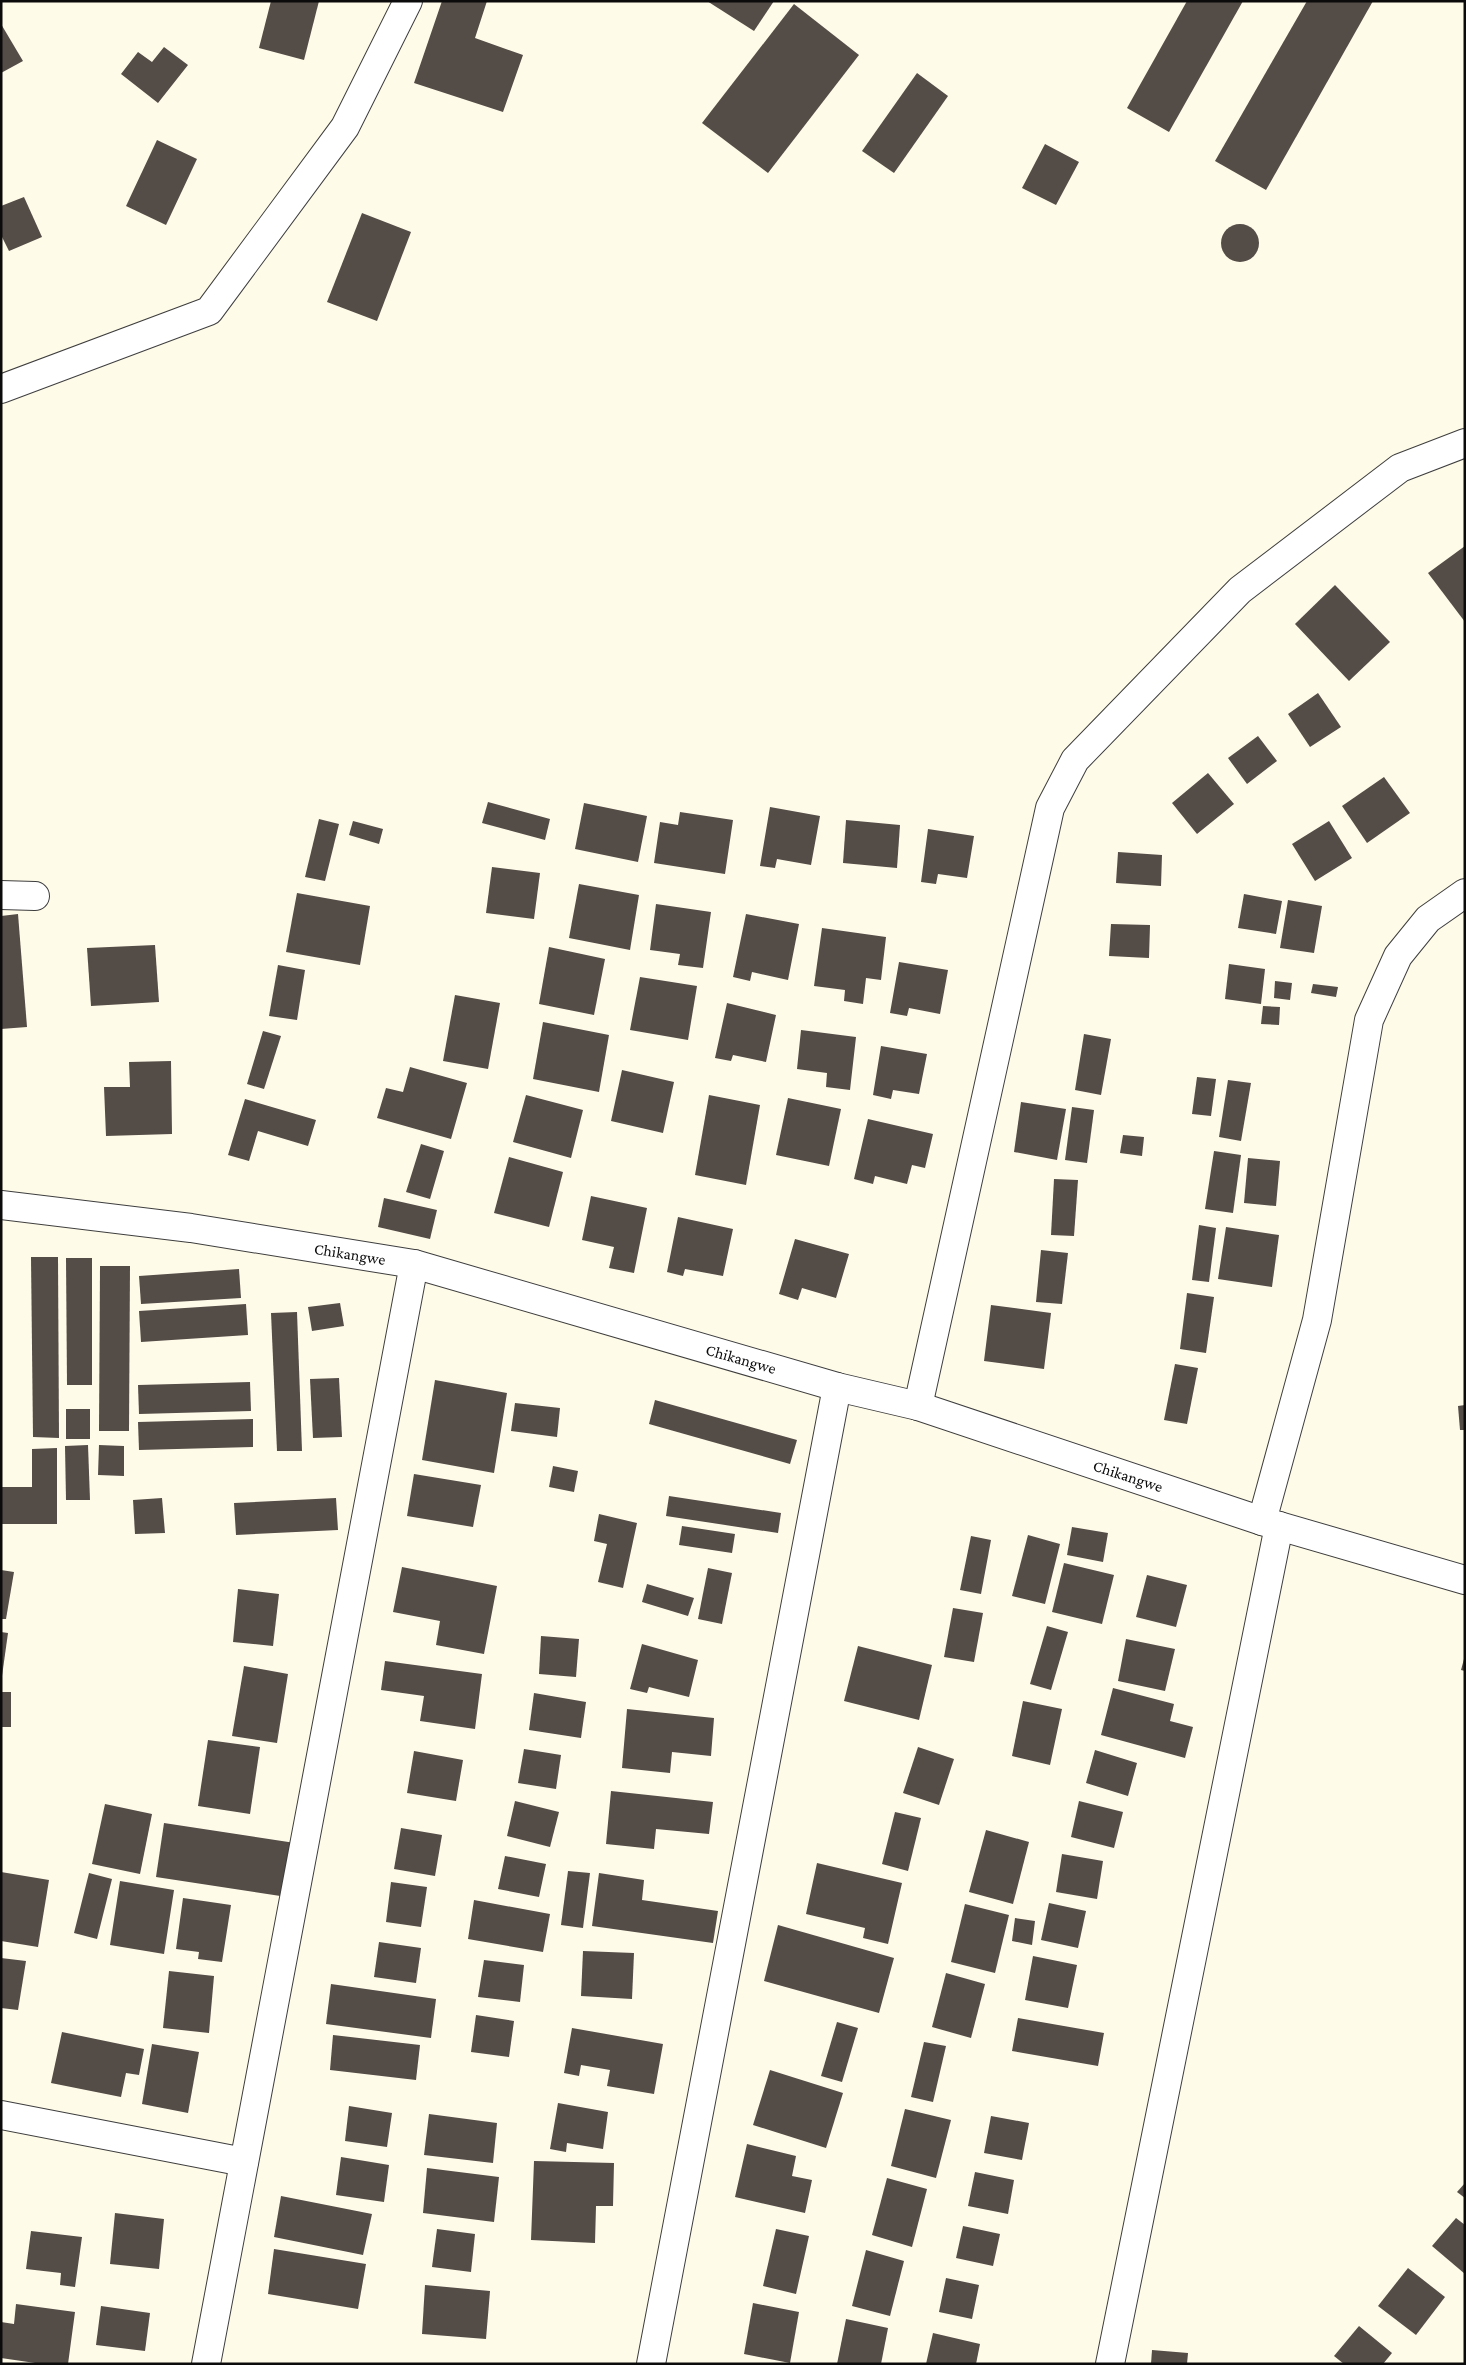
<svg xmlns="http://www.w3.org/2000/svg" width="1466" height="2365" viewBox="0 0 1466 2365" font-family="'Crimson Pro',serif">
<rect width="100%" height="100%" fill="#fffbe9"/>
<!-- building -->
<g fill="#544c47">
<path d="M 271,1 L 319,1 L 304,60 L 259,48 Z"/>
<path d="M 442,1 L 487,1 L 475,38 L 523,55 L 503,112 L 414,83 Z"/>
<path d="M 707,1 L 774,1 L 754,31 Z"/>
<path d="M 1187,1 L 1243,1 L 1169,132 L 1127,108 Z"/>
<path d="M 1307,1 L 1373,1 L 1266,190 L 1215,161 Z"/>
<path d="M 794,4 L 859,55 L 768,173 L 702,123 Z"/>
<path d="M 1,24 L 23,61 L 1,73 Z"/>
<path d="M 164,47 L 188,65 L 158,103 L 121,74 L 138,52 L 152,62 Z"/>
<path d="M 917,73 L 948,96 L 894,173 L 862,151 Z"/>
<path d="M 157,140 L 197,159 L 166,225 L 126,206 Z"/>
<path d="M 1045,144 L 1079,162 L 1056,205 L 1022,188 Z"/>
<path d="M 24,197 L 42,237 L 9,251 L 1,235 L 1,206 Z"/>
<path d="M 362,213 L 411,232 L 377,321 L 327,302 Z"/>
<circle cx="1240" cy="243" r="19"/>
<path d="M 1465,546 L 1465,622 L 1428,573 Z"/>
<path d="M 1335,585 L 1390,642 L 1349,681 L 1295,624 Z"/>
<path d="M 1318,693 L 1341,727 L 1310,747 L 1288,714 Z"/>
<path d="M 1258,736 L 1277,761 L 1247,784 L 1228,758 Z"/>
<path d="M 1208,773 L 1234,804 L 1197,834 L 1172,803 Z"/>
<path d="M 1384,777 L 1410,813 L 1367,843 L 1342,806 Z"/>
<path d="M 488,802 L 550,819 L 545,840 L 482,823 Z"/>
<path d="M 584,803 L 647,816 L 638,862 L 575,849 Z"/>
<path d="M 770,807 L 820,816 L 811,865 L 777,859 L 775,868 L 760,866 Z"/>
<path d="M 680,812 L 733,820 L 725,874 L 654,863 L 660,822 L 678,825 Z"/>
<path d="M 319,819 L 339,824 L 325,881 L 305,877 Z"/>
<path d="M 846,820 L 900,825 L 897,868 L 843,863 Z"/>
<path d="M 353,821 L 383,829 L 379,844 L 349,835 Z"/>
<path d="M 1329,821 L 1352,858 L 1315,881 L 1292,844 Z"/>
<path d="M 928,829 L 974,836 L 967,878 L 938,874 L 936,884 L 921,882 Z"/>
<path d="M 1118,852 L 1162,855 L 1161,886 L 1116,883 Z"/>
<path d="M 492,867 L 540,873 L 534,919 L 486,913 Z"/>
<path d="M 579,884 L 639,895 L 630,950 L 569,938 Z"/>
<path d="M 297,893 L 370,906 L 360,965 L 286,952 Z"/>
<path d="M 1244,894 L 1282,901 L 1276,934 L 1238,928 Z"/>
<path d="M 1288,900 L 1322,906 L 1314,953 L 1280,948 Z"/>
<path d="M 656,904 L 711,912 L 703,968 L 678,965 L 680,954 L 650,950 Z"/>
<path d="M 18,914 L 27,1027 L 1,1029 L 1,916 Z"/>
<path d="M 746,914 L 799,924 L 788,980 L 752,972 L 750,981 L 733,977 Z"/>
<path d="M 1111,924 L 1150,925 L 1149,958 L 1109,956 Z"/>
<path d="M 822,928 L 886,937 L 881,980 L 866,978 L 863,1004 L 844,1001 L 845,990 L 814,986 Z"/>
<path d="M 155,945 L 159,1002 L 91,1006 L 87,948 Z"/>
<path d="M 549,947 L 605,959 L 594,1015 L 539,1004 Z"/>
<path d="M 899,962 L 948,970 L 940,1014 L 909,1008 L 907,1016 L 890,1013 Z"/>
<path d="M 1229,964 L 1265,969 L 1261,1004 L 1225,999 Z"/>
<path d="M 278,965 L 305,970 L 297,1020 L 269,1016 Z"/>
<path d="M 640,977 L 697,986 L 688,1040 L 630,1030 Z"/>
<path d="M 1275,981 L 1292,983 L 1290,1000 L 1274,998 Z"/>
<path d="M 1313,984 L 1338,987 L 1336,997 L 1311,993 Z"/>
<path d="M 455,995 L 500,1003 L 488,1069 L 443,1061 Z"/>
<path d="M 727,1003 L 776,1015 L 766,1062 L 733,1055 L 731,1061 L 715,1058 Z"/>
<path d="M 1263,1006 L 1280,1007 L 1279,1025 L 1261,1024 Z"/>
<path d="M 543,1022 L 609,1035 L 599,1092 L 533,1079 Z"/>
<path d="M 801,1030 L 856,1037 L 850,1090 L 826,1087 L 827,1073 L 797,1069 Z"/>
<path d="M 263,1031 L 281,1036 L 264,1089 L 247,1084 Z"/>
<path d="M 1084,1034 L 1111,1039 L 1101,1095 L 1075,1090 Z"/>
<path d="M 881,1046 L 927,1054 L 919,1094 L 893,1090 L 891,1099 L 873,1095 Z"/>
<path d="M 171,1061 L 172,1134 L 106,1136 L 104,1087 L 130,1087 L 129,1062 Z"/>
<path d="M 410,1067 L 467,1083 L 451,1139 L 377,1118 L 386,1088 L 403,1092 Z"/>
<path d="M 622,1070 L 674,1082 L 663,1133 L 611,1121 Z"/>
<path d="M 1197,1077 L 1216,1079 L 1211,1116 L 1192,1114 Z"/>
<path d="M 1228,1080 L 1251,1083 L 1241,1141 L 1219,1137 Z"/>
<path d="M 526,1095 L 583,1110 L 571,1158 L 513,1142 Z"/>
<path d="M 709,1095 L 760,1105 L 746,1185 L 695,1175 Z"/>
<path d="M 788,1098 L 841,1109 L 829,1166 L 776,1155 Z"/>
<path d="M 245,1099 L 316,1120 L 308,1146 L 258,1131 L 249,1161 L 228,1155 Z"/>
<path d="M 1021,1102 L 1066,1109 L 1057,1160 L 1014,1152 Z"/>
<path d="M 1072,1107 L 1094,1110 L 1087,1163 L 1065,1160 Z"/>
<path d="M 868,1119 L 933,1134 L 925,1168 L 912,1165 L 907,1184 L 875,1176 L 873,1184 L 854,1179 Z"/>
<path d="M 1123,1135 L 1144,1137 L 1142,1156 L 1120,1153 Z"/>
<path d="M 421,1144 L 444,1151 L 430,1199 L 406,1192 Z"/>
<path d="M 1214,1151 L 1241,1155 L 1233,1213 L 1205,1209 Z"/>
<path d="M 509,1157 L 563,1172 L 549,1227 L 494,1213 Z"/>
<path d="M 1248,1158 L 1280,1161 L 1276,1206 L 1244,1203 Z"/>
<path d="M 1054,1179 L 1078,1180 L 1074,1236 L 1051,1235 Z"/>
<path d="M 591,1196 L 647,1208 L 634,1273 L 609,1268 L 614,1247 L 582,1240 Z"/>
<path d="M 384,1198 L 437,1210 L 430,1239 L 378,1227 Z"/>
<path d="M 678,1217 L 733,1229 L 723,1276 L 685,1269 L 683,1276 L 667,1272 Z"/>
<path d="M 1199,1225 L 1216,1228 L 1209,1282 L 1192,1280 Z"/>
<path d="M 1226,1227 L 1279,1235 L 1272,1287 L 1218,1279 Z"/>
<path d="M 795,1239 L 849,1254 L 836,1298 L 802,1288 L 798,1300 L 779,1294 Z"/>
<path d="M 1041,1250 L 1068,1253 L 1062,1304 L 1036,1302 Z"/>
<path d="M 31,1257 L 58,1257 L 59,1438 L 33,1437 Z"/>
<path d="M 66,1258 L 92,1258 L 92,1385 L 67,1385 Z"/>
<path d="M 100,1266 L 130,1266 L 129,1431 L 99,1431 Z"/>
<path d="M 239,1269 L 241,1298 L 141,1304 L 139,1276 Z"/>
<path d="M 1187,1293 L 1214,1297 L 1206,1353 L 1180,1349 Z"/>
<path d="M 340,1303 L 344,1326 L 312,1331 L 308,1307 Z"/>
<path d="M 246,1304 L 248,1335 L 141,1342 L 139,1311 Z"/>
<path d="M 991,1305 L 1051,1313 L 1044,1369 L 984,1361 Z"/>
<path d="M 297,1312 L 302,1451 L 277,1451 L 271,1313 Z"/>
<path d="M 1175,1364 L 1198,1368 L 1187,1424 L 1164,1420 Z"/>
<path d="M 339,1378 L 342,1437 L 313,1438 L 310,1379 Z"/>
<path d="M 435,1380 L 507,1393 L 494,1473 L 422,1460 Z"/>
<path d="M 250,1382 L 251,1411 L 139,1414 L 138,1385 Z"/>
<path d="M 655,1400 L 797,1440 L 790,1464 L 649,1424 Z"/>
<path d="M 515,1403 L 560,1408 L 557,1437 L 511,1431 Z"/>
<path d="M 1465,1405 L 1465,1430 L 1460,1430 L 1458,1406 Z"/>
<rect x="66" y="1409" width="24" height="30"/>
<path d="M 253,1419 L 253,1447 L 139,1450 L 138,1422 Z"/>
<path d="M 88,1445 L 90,1500 L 66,1500 L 65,1446 Z"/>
<path d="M 99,1445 L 124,1446 L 124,1476 L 98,1475 Z"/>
<path d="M 57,1448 L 57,1524 L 1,1524 L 1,1487 L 32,1487 L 32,1449 Z"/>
<path d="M 553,1466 L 578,1471 L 574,1492 L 549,1487 Z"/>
<path d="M 414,1474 L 481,1485 L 473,1527 L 407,1516 Z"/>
<path d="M 669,1496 L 781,1513 L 778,1533 L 666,1516 Z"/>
<path d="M 162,1498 L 165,1533 L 135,1534 L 133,1500 Z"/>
<path d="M 336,1498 L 338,1530 L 236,1535 L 234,1503 Z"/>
<path d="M 599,1514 L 637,1523 L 623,1588 L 598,1582 L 607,1544 L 594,1541 Z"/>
<path d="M 682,1526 L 735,1534 L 732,1553 L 679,1545 Z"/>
<path d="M 1072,1527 L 1108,1533 L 1103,1562 L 1067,1555 Z"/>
<path d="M 1028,1535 L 1060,1544 L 1045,1604 L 1012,1596 Z"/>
<path d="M 971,1536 L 991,1540 L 981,1594 L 960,1590 Z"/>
<path d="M 1064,1563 L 1114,1575 L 1102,1624 L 1052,1612 Z"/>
<path d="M 402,1567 L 497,1586 L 484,1654 L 436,1645 L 440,1621 L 393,1612 Z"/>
<path d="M 708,1568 L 732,1573 L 722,1624 L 698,1619 Z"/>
<path d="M 1,1570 L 14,1572 L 6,1619 L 1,1619 Z"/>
<path d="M 1147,1575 L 1187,1585 L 1176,1627 L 1136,1617 Z"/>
<path d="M 647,1584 L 694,1598 L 688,1616 L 642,1602 Z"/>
<path d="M 238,1589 L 279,1594 L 273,1646 L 233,1642 Z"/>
<path d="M 953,1608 L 983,1613 L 974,1662 L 944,1657 Z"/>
<path d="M 1047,1626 L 1068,1632 L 1051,1690 L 1030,1684 Z"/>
<path d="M 1,1632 L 8,1633 L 2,1676 L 1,1676 Z"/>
<path d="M 541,1636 L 579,1639 L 576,1677 L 539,1674 Z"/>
<path d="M 1126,1639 L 1175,1649 L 1165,1691 L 1118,1681 Z"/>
<path d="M 642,1644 L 698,1660 L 689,1697 L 649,1687 L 647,1693 L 630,1689 Z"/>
<path d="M 858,1646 L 932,1665 L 919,1720 L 844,1701 Z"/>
<path d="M 1464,1659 L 1465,1659 L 1465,1671 L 1461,1670 Z"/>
<path d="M 385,1661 L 482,1674 L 475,1729 L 420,1721 L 424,1696 L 381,1690 Z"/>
<path d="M 244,1666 L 288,1674 L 277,1743 L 232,1736 Z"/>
<path d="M 1113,1688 L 1174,1704 L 1170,1721 L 1193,1727 L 1185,1758 L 1101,1735 Z"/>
<rect x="1" y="1692" width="10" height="35"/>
<path d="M 534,1693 L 586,1702 L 581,1738 L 529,1730 Z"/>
<path d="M 1023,1701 L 1062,1709 L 1050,1765 L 1012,1756 Z"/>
<path d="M 627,1709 L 714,1718 L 711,1756 L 672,1752 L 670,1773 L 622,1768 Z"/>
<path d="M 208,1740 L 260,1747 L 250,1814 L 198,1806 Z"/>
<path d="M 918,1747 L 954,1759 L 939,1805 L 903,1793 Z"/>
<path d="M 524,1749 L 561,1755 L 556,1789 L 518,1783 Z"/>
<path d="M 1095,1750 L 1137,1763 L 1128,1796 L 1086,1783 Z"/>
<path d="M 414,1751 L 463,1760 L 456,1801 L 407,1793 Z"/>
<path d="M 611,1791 L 713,1802 L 709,1834 L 656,1829 L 654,1849 L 606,1844 Z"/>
<path d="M 515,1801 L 559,1812 L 550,1847 L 507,1836 Z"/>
<path d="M 1079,1801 L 1123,1812 L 1114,1848 L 1071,1837 Z"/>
<path d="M 105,1804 L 152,1814 L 140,1874 L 92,1864 Z"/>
<path d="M 895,1812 L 921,1818 L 908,1871 L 882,1864 Z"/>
<path d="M 164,1823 L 295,1843 L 287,1897 L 156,1877 Z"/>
<path d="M 401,1828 L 442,1835 L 435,1876 L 394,1869 Z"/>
<path d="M 986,1830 L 1029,1842 L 1013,1904 L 969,1892 Z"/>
<path d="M 1062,1854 L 1103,1861 L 1097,1899 L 1056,1892 Z"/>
<path d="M 505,1856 L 546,1864 L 539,1897 L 498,1889 Z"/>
<path d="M 817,1863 L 902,1883 L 888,1944 L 863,1938 L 865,1928 L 806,1914 Z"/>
<path d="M 568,1871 L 590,1873 L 583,1928 L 561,1925 Z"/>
<path d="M 1,1872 L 49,1880 L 38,1947 L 1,1941 Z"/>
<path d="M 89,1873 L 112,1879 L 97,1939 L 74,1933 Z"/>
<path d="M 599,1873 L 644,1880 L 642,1900 L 718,1911 L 713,1943 L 592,1926 Z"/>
<path d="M 120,1881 L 174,1890 L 164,1954 L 110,1945 Z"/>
<path d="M 391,1882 L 427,1887 L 421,1927 L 386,1922 Z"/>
<path d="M 183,1898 L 231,1905 L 222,1962 L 198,1959 L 199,1952 L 176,1949 Z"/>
<path d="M 474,1900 L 550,1914 L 543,1952 L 468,1939 Z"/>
<path d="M 1049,1903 L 1086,1911 L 1078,1948 L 1041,1940 Z"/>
<path d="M 965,1904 L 1009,1915 L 995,1973 L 951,1962 Z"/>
<path d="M 1015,1918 L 1035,1921 L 1032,1945 L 1012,1941 Z"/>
<path d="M 778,1925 L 894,1958 L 879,2013 L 764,1981 Z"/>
<path d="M 379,1942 L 421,1948 L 416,1983 L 374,1977 Z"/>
<path d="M 583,1951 L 634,1953 L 632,1999 L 581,1996 Z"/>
<path d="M 1033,1956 L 1077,1965 L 1068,2008 L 1025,2000 Z"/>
<path d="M 1,1958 L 26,1961 L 18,2010 L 1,2008 Z"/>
<path d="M 484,1960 L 524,1965 L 520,2002 L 478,1997 Z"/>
<path d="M 169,1971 L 214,1976 L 209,2033 L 163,2028 Z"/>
<path d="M 946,1973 L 985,1984 L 971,2038 L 932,2027 Z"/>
<path d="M 331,1984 L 436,1999 L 431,2038 L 326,2024 Z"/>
<path d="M 476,2015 L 514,2021 L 509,2057 L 471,2052 Z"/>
<path d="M 1018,2018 L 1104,2033 L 1098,2066 L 1012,2051 Z"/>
<path d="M 837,2022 L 858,2028 L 842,2082 L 821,2076 Z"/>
<path d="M 572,2028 L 663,2044 L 654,2094 L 607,2086 L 610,2070 L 581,2065 L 579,2076 L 564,2073 Z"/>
<path d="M 62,2032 L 144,2049 L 139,2075 L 126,2073 L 121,2097 L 51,2083 Z"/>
<path d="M 333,2035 L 420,2045 L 416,2080 L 330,2070 Z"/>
<path d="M 924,2042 L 946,2046 L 933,2102 L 911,2097 Z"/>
<path d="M 152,2044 L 199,2052 L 188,2113 L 142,2104 Z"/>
<path d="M 770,2070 L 843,2093 L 826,2148 L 753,2125 Z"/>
<path d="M 558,2103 L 608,2112 L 603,2149 L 567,2143 L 566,2152 L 550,2149 Z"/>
<path d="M 349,2106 L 392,2113 L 387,2147 L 345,2141 Z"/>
<path d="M 905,2109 L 951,2120 L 936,2178 L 891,2166 Z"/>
<path d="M 429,2114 L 497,2123 L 493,2163 L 424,2155 Z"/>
<path d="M 991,2116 L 1029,2123 L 1022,2160 L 984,2153 Z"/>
<path d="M 747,2144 L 796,2156 L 792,2176 L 812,2180 L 805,2213 L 735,2197 Z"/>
<path d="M 341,2157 L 389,2165 L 384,2202 L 336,2195 Z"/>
<path d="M 534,2161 L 614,2163 L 613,2206 L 596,2206 L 595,2243 L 531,2240 Z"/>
<path d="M 427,2168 L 499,2177 L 494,2222 L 423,2213 Z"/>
<path d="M 975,2172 L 1014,2180 L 1008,2214 L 968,2206 Z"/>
<path d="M 887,2178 L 927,2189 L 912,2247 L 872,2235 Z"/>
<path d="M 1465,2183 L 1465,2198 L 1457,2192 Z"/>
<path d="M 281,2196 L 372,2214 L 363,2255 L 274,2237 Z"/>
<path d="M 115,2213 L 164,2219 L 159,2269 L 110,2264 Z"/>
<path d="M 1456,2218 L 1465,2225 L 1465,2274 L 1432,2246 Z"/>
<path d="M 963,2226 L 1000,2234 L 993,2266 L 956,2258 Z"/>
<path d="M 437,2229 L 475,2234 L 471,2272 L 432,2267 Z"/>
<path d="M 776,2229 L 809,2236 L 796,2294 L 763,2286 Z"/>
<path d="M 31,2231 L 82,2237 L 75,2287 L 60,2285 L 61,2273 L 26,2269 Z"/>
<path d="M 274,2249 L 366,2264 L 358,2309 L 268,2294 Z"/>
<path d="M 866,2250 L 904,2261 L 890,2316 L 852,2306 Z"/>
<path d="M 1408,2268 L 1445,2297 L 1416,2335 L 1378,2306 Z"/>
<path d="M 946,2278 L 979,2285 L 972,2319 L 939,2312 Z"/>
<path d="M 425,2285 L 490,2291 L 486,2339 L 422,2334 Z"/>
<path d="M 753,2303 L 799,2312 L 790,2363 L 744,2354 Z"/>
<path d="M 16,2304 L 75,2312 L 68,2364 L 42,2364 L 1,2358 L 1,2322 L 14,2324 Z"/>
<path d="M 101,2306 L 150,2313 L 145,2351 L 96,2345 Z"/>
<path d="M 846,2319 L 888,2328 L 881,2364 L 837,2364 Z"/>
<path d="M 1359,2326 L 1392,2353 L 1383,2364 L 1344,2364 L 1334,2356 Z"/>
<path d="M 933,2333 L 980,2344 L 976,2364 L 926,2364 Z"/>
<path d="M 1152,2350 L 1188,2353 L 1187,2364 L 1151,2364 Z"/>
</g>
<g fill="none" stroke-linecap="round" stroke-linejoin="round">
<defs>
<g id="street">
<path d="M 1,389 L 209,311 L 345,127 L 408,1"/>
<path d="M 1,895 L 35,896"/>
<path d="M 1,1205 L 191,1228 L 414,1264 L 837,1387 L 918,1406 L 1262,1521 L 1465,1580"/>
<path d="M 918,1406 L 1050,808 L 1075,760 L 1240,590 L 1400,468 L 1465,443"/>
<path d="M 1262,1521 L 1317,1320 L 1369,1020 L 1398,956 L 1428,919 L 1465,893"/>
<path d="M 1,2115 L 244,2162"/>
<path d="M 206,2364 L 414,1264"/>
<path d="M 651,2364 L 837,1387"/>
<path d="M 1110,2364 L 1279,1526"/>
</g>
</defs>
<!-- street casing -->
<use href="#street" stroke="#3e3e3e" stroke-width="30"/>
<!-- street -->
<use href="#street" stroke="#fff" stroke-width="28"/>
</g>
<g text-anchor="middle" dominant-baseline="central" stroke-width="5" stroke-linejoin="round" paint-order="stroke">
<!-- street labels -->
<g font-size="16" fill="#0b0b0b" stroke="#fff">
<text transform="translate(350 1254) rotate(9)">Chikangwe</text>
<text transform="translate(741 1359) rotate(16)">Chikangwe</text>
<text transform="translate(1128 1476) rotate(18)">Chikangwe</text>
</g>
</g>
<!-- border -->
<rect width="1466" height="2365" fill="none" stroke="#0b0b0b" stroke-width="5"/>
</svg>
